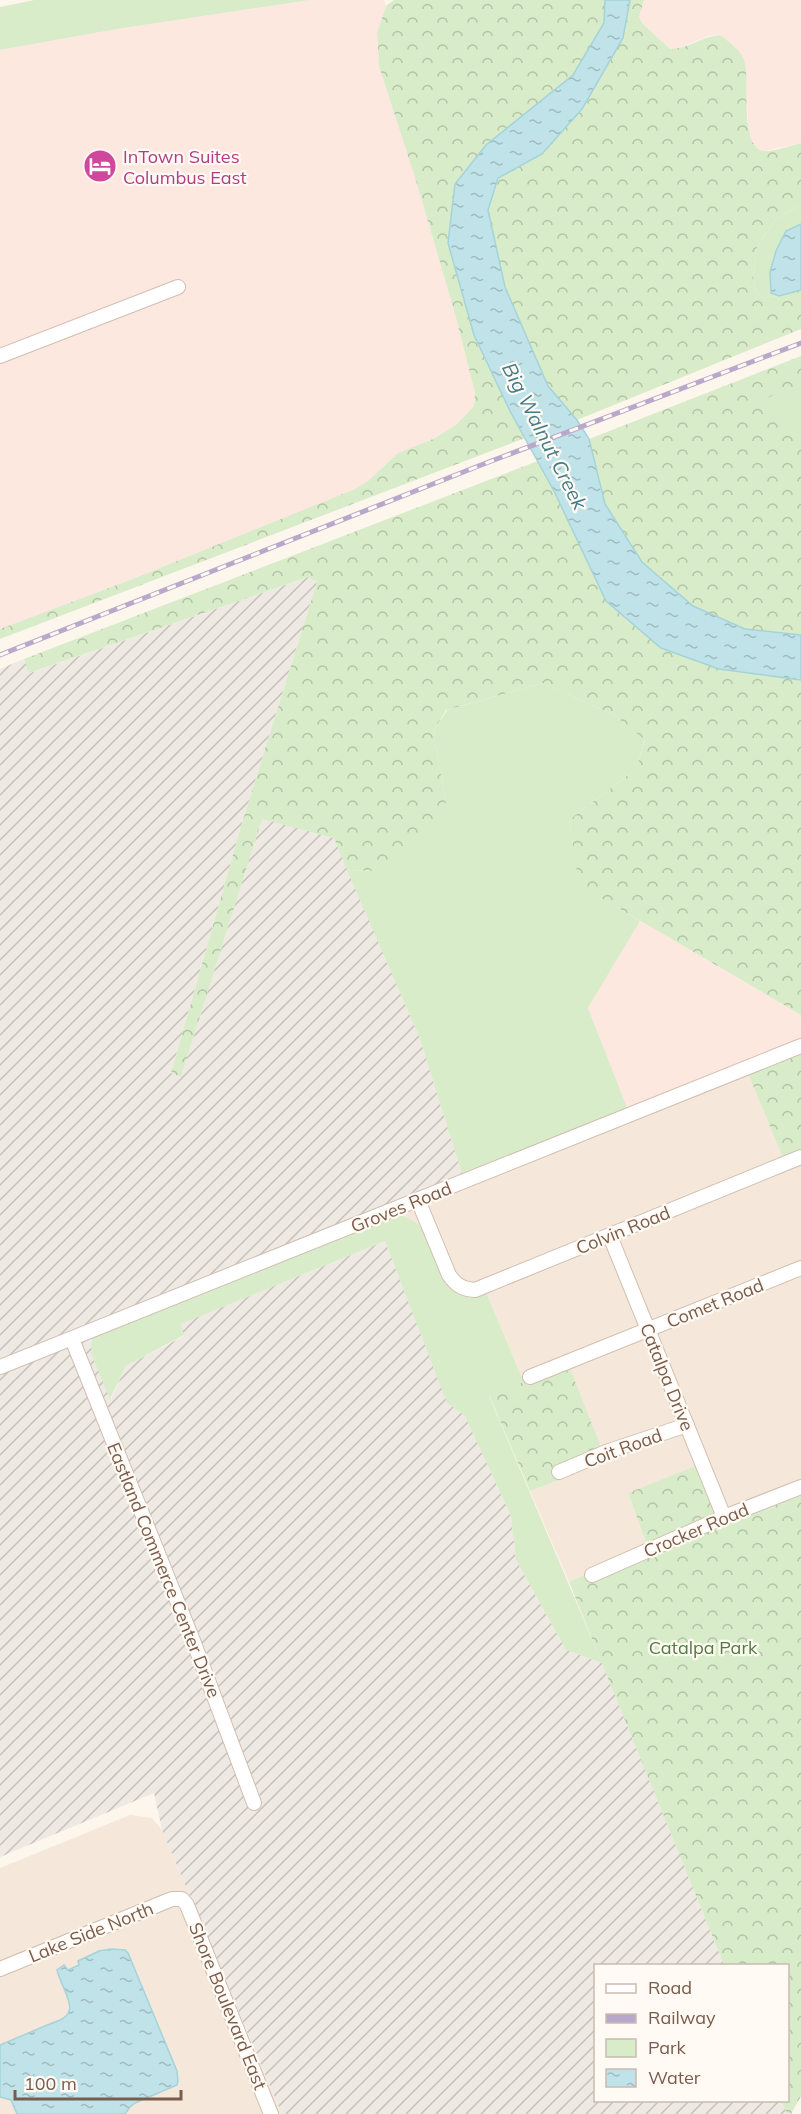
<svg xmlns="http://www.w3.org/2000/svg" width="801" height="2114" viewBox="0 0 801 2114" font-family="Mulish,sans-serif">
<defs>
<pattern id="industrial-furrows" width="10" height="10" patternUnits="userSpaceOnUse" patternTransform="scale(1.5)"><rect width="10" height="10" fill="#efe9e4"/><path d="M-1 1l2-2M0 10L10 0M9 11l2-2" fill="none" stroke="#c7c0bb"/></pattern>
<pattern id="forest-crowns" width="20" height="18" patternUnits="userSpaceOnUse" patternTransform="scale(1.5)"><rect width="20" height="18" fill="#d8ecc9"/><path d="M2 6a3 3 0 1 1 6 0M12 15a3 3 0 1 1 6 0" fill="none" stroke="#b4c2a5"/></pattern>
<pattern id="water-ripples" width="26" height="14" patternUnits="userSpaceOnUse" patternTransform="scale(1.5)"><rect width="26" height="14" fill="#bfe3e8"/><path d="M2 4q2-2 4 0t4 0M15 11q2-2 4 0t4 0" fill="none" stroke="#a0bbbe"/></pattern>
</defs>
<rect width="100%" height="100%" fill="#fdf6ec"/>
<!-- residential -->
<g fill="#f5e8da">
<path d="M 744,1065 L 784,1159 L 801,1152 L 801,1482 L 720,1516 L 628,1493 L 647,1545 L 569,1582 L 530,1491 L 562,1479 L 557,1470 L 569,1366 L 524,1383 L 486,1292 L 469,1296 L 454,1291 L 445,1281 L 427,1239 L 416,1222 L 402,1215 L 463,1177 Z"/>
<path d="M 130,1815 L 152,1818 L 162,1830 L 282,2114 L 0,2114 L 0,1868 Z"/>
</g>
<!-- commercial -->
<g fill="#fde8e0">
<path d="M 310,0 L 384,0 L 386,6 L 377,33 L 379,66 L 417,184 L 455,314 L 475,393 L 474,406 L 456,425 L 433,439 L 398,453 L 368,481 L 355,489 L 130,580 L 0,629 L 0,50 L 117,29 Z"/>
<path d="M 644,0 L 801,0 L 801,143 L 765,151 L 756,147 L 749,135 L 744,59 L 735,47 L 720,35 L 709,36 L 677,49 L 670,49 L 642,23 L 639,16 Z"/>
<path d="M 640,921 L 801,1015 L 801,1039 L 744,1065 L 628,1110 L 588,1008 Z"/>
</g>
<!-- industrial -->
<path fill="url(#industrial-furrows)" d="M 308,577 L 317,582 L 242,823 L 171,1073 L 181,1077 L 262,818 L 334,838 L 420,1039 L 463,1177 L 402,1215 L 389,1217 L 91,1354 L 111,1399 L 126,1366 L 184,1336 L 180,1324 L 385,1241 L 447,1402 L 465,1416 L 511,1516 L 516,1560 L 566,1650 L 602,1663 L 724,1965 L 596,1966 L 596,2100 L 781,2101 L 787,2114 L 282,2114 L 162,1830 L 154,1793 L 0,1857 L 0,669 L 24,659 L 30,673 Z"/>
<!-- green -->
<g fill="#d8ecc9">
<path d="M 34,0 L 310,0 L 117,29 L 0,50 L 0,7 Z"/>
<path d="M 801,205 L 801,224 L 786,231 L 771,293 L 779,296 L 763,298 L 756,292 L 753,278 L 757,246 L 776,219 Z"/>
<path d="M 801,385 L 801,438 L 763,411 L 763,399 Z"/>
<path d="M 543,683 L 614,715 L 645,739 L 636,769 L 569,820 L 580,885 L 640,921 L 588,1008 L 628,1110 L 463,1177 L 420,1039 L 347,870 L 378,871 L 446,802 L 433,732 L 447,710 Z"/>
<path d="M 402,1215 C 407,1218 414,1220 418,1224 C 435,1245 436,1291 468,1295 C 473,1296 480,1293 486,1292 L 524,1383 L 489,1396 L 602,1663 L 566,1650 L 516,1560 L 511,1516 L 465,1416 L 447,1403 L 385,1241 L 181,1324 L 184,1335 L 126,1366 L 110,1399 L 91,1354 L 92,1339 L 102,1331 L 390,1217 Z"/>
</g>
<!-- forest -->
<g fill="url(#forest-crowns)">
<path d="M 394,0 L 605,0 L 604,23 L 573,75 L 486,145 L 455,184 L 511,413 L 525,438 L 0,639 L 0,629 L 130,580 L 355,489 L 368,481 L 398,453 L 433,439 L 456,425 L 474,406 L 475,393 L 455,314 L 417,184 L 379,66 L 377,33 L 386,6 Z"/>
<path d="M 630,0 L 644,0 L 639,16 L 642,23 L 670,49 C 688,49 703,36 720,35 C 728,41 738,48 743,57 C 752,75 737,148 765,151 C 773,152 792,145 801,143 L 801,205 L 776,219 L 757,246 L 753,278 L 756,292 L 763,298 L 779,296 L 801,290 L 801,329 L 577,420 L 548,386 L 505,287 L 488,210 L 498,177 L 542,154 L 623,38 Z"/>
<path d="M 801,356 L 801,385 L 764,399 L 763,410 L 801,438 L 801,635 L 745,629 L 693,606 L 642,562 L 605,504 L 589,439 Z"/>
<path d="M 538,461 L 554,491 L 606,600 L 661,648 L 719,669 L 801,680 L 801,1015 L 579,885 L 569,820 L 636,769 L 645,740 L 614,715 L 543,683 L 446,710 L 433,732 L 446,802 L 433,833 L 402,860 L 378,871 L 347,870 L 334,838 L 262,819 L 181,1077 L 171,1073 L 242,823 L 317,582 L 308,577 L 29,673 L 24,659 Z"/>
<path d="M 801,1053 L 801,1152 L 784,1160 L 748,1074 Z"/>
<path d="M 569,1366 L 603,1452 L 558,1471 L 562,1479 L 530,1491 L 489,1395 Z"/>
<path d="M 698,1465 L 720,1516 L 801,1482 L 801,2096 L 791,2114 L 787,2114 L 781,2101 L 788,2100 L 788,1966 L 724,1965 L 569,1582 L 647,1545 L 628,1493 Z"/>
</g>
<!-- water -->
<g fill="url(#water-ripples)" stroke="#a5d3da" stroke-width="1.5">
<path d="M 605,0 L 630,0 L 623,38 L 582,109 L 542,154 L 498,178 L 488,210 L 505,287 L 548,386 L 577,420 L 589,439 L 605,504 L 642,562 L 693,606 L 745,629 L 801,635 L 801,680 L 719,669 L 661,648 L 606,601 L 554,491 L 511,413 L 474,335 L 448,243 L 455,184 L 486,145 L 573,75 L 604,23 Z"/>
<path d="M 801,224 L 801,290 L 779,296 L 771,293 L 770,272 L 776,251 L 786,231 Z"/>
<path d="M 111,1949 L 125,1950 L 128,1953 L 177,2071 L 178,2081 L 177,2085 L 135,2103 L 130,2107 L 125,2114 L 17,2114 L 11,2100 L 0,2097 L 0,2045 L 52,2023 C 85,2014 63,1994 57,1970 L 64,1965 L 68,1970 L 79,1965 L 78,1961 L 99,1951 Z"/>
</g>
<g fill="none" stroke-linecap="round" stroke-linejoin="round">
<defs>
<g id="street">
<path d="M 0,356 L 178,287"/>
<path d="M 418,1200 L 449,1275 C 456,1285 462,1289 475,1290 L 801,1157"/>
<path d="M 610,1236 L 724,1517"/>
<path d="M 72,1339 L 194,1643 L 254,1803"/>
<path d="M 0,1367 L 801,1046"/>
<path d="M 530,1377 L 801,1268"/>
<path d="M 559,1472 L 606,1452 L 687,1425"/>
<path d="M 592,1575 L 724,1517 L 801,1487"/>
<path d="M 0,1969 L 172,1899 L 182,1899 L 187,1905 L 271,2114"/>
</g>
</defs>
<!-- street casing -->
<use href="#street" stroke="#d1beb0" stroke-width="16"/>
<!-- street -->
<use href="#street" stroke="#fff" stroke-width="14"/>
<defs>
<path id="rail" d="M 0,655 L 481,465 L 801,343"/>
</defs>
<!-- rail casing -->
<use href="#rail" stroke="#b9a8c9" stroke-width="5"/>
<!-- rail -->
<use href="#rail" stroke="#fffaf3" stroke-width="3" stroke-dasharray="9" stroke-linecap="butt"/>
</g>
<!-- icons -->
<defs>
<symbol id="hotel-disc" viewBox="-11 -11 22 22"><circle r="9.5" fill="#d1479c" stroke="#fffaf3"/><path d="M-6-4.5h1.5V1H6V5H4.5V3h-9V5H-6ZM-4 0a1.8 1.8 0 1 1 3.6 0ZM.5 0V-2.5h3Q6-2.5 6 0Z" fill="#fff"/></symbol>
</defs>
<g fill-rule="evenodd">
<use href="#hotel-disc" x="81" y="147" width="38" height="38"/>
</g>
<g text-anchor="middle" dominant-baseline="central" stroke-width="4.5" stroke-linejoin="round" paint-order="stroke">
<!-- hotel labels -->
<g font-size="18" fill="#b23c85" stroke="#fffaf3" text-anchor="start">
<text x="123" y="156">InTown Suites<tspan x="123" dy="21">Columbus East</tspan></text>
</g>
<!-- street labels -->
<g font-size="18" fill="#7a5c4d" stroke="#fffaf3">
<text transform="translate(401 1207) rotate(-22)">Groves Road</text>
<text transform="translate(623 1230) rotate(-22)">Colvin Road</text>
<text transform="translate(715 1303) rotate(-22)">Comet Road</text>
<text transform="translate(667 1377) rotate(68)">Catalpa Drive</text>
<text transform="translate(623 1448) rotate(-20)">Coit Road</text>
<text transform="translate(696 1530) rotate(-23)">Crocker Road</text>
<text transform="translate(164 1570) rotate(68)">Eastland Commerce Center Drive</text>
<text transform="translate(91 1932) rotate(-22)">Lake Side North</text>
<text transform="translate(228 2006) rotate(68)">Shore Boulevard East</text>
</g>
<!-- park labels -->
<g font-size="18" fill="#537a41" stroke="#fffaf3">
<text x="703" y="1647">Catalpa Park</text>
</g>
<!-- water labels -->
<g font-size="20" font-style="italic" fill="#437c86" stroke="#fffaf3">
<text transform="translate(545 436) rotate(63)">Big Walnut Creek</text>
</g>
</g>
<!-- legend -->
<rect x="594" y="1964" width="195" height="138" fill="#fffaf3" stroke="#cabbb1" stroke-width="1.5"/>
<rect x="606" y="1984" width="30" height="9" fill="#ffffff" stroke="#cabbb1" stroke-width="1.5"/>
<text x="648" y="1994" font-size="18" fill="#7a5c4d">Road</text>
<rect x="606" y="2014" width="30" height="9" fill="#b9a8c9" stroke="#cabbb1" stroke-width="1.5"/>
<text x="648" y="2024" font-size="18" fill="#7a5c4d">Railway</text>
<rect x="606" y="2039" width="30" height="18" fill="#d8ecc9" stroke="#cabbb1" stroke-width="1.5"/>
<text x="648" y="2054" font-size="18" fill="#7a5c4d">Park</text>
<rect x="606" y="2069" width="30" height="18" fill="url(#water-ripples)" stroke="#cabbb1" stroke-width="1.5"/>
<text x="648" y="2084" font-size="18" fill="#7a5c4d">Water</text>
<!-- scale -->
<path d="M15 2090v9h166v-9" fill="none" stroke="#7a5c4d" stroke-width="3"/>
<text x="24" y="2090" font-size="18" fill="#7a5c4d" stroke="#fffaf3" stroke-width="4.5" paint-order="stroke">100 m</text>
</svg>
